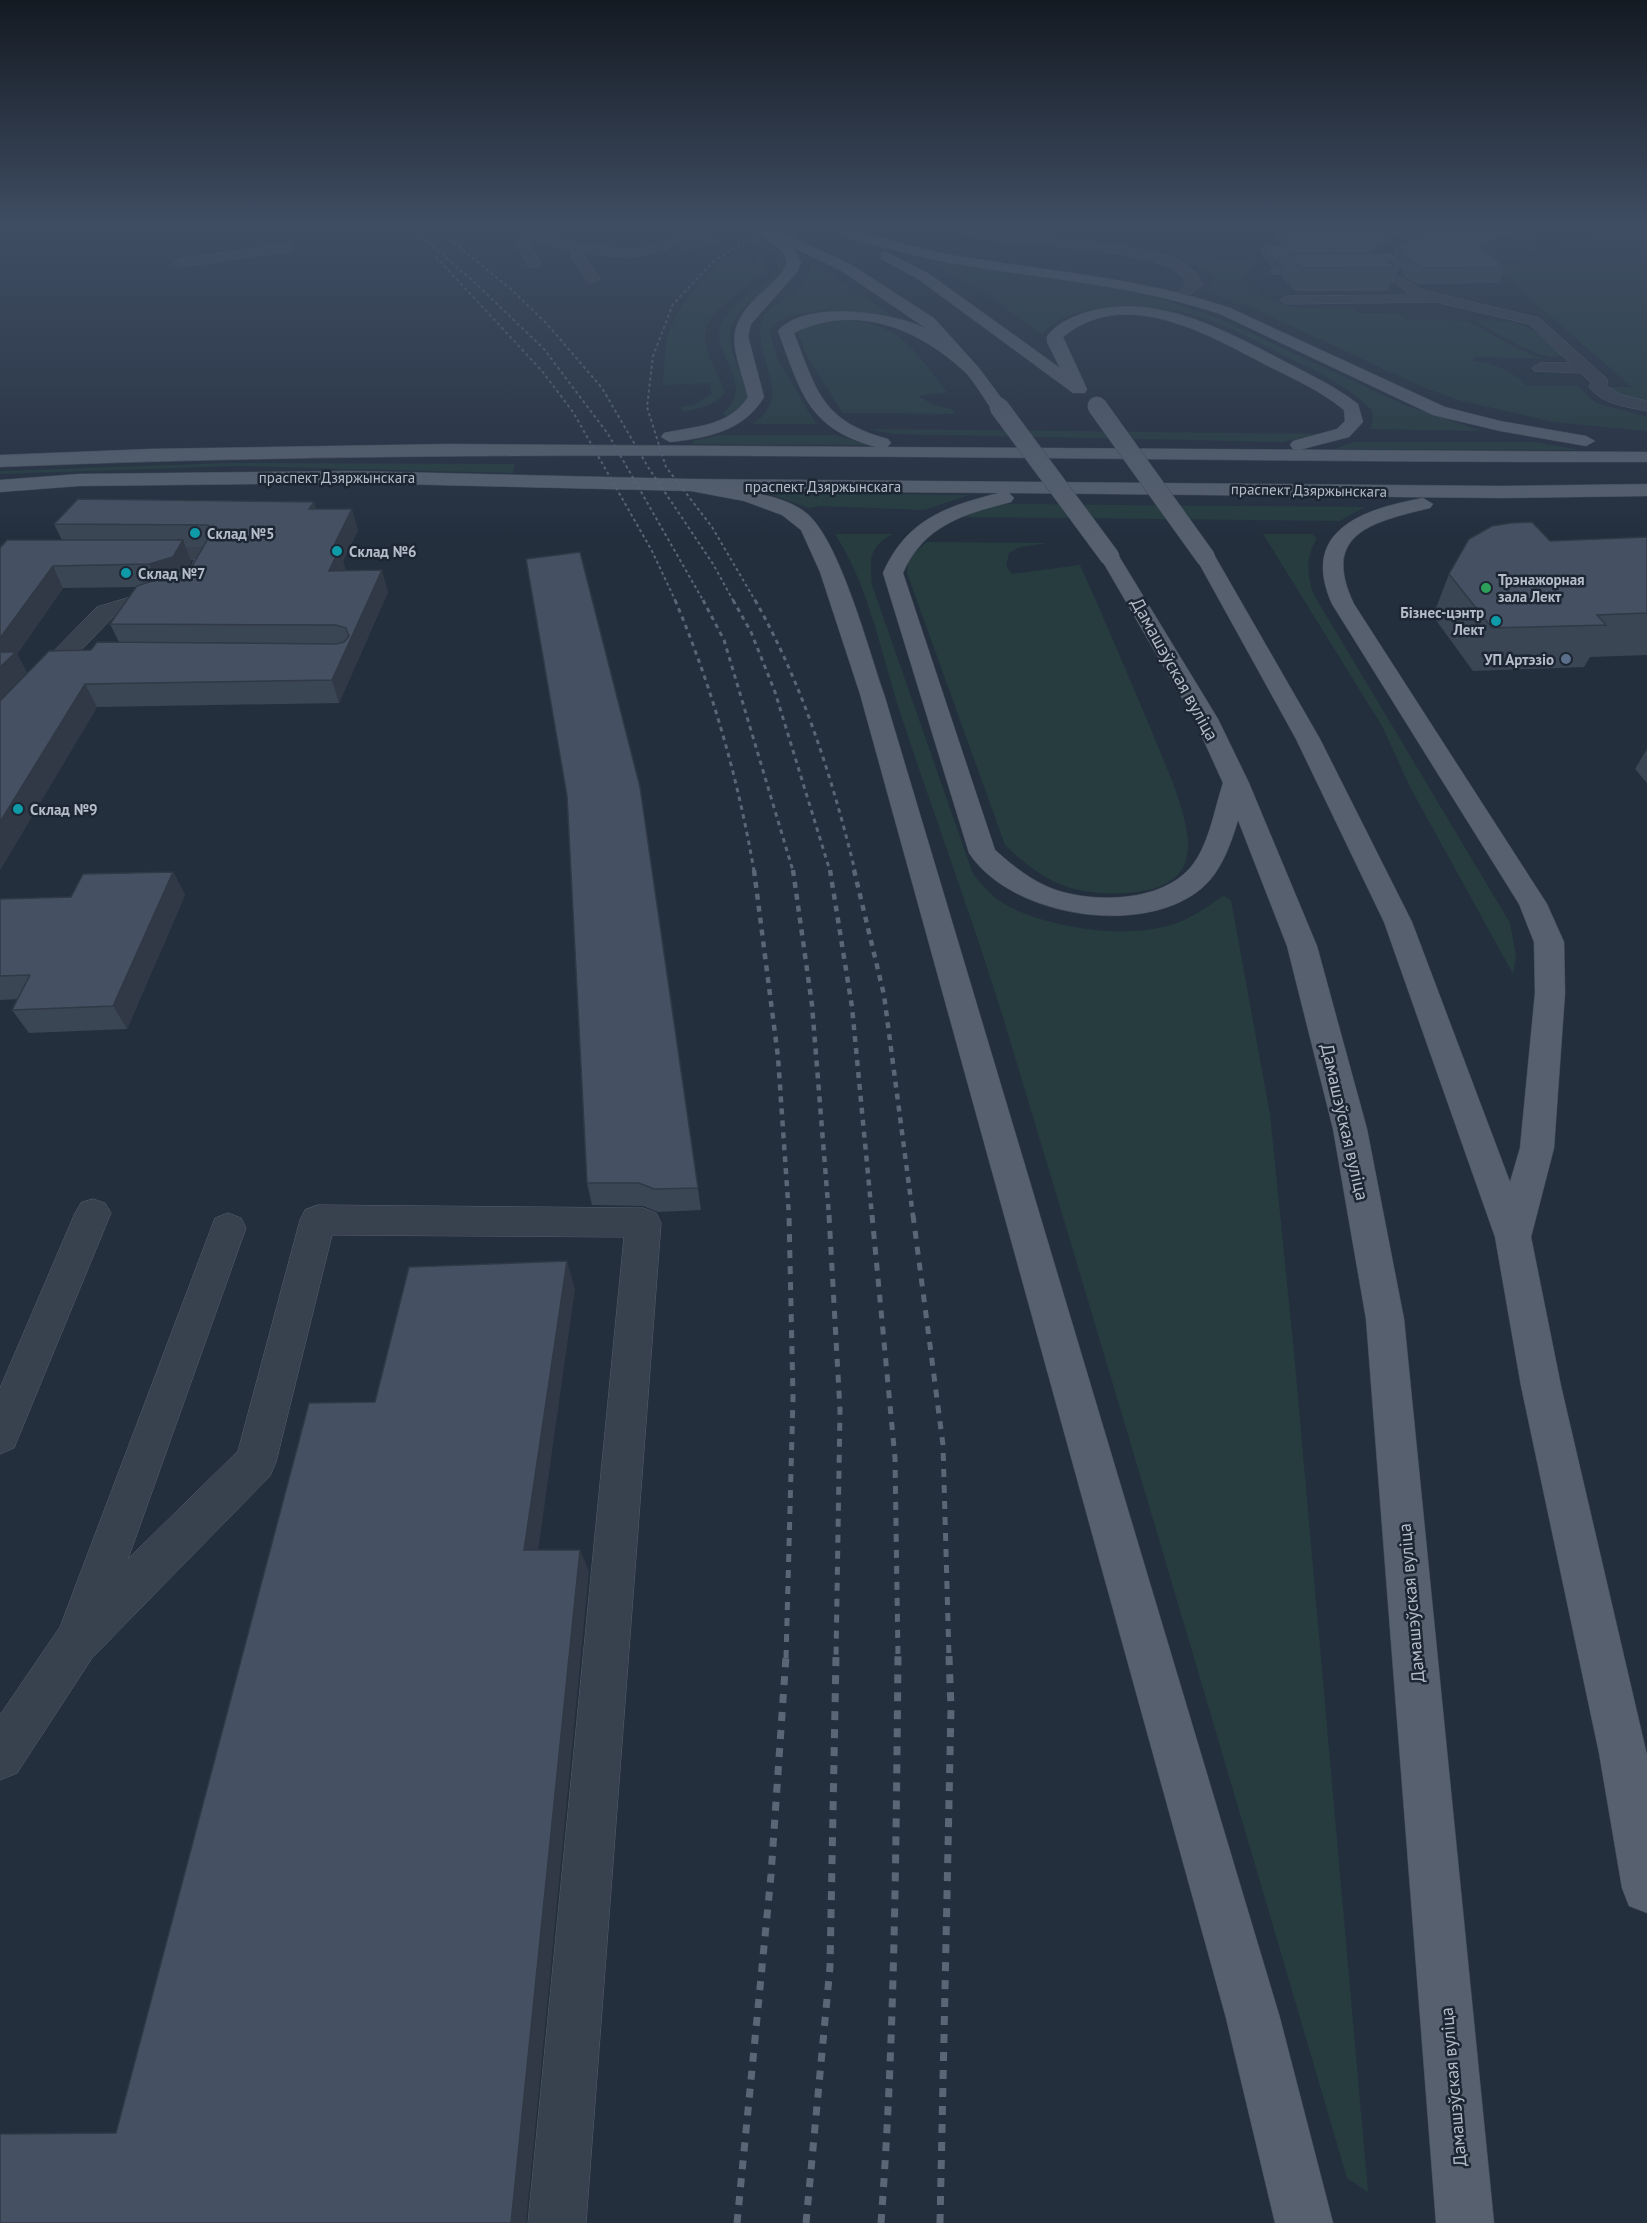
<svg xmlns="http://www.w3.org/2000/svg" width="1647" height="2223" viewBox="0 0 1647 2223" font-family="'PT Sans',sans-serif">
<rect width="100%" height="100%" fill="#242f3e"/>
<!-- green -->
<g fill="#263c3f">
<path d="M 1610,227 L 1628,227 L 1647,236 L 1647,401 L 1625,396 L 1608,387 L 1632,387 L 1497,270 Z"/>
<path d="M 709,228 L 727,245 L 695,248 L 675,256 L 663,255 L 694,238 L 699,232 Z"/>
<path d="M 1469,230 L 1544,248 L 1493,267 Z"/>
<path d="M 750,236 L 782,253 L 786,265 C 774,296 728,302 730,340 C 731,358 744,376 749,393 L 747,401 L 729,417 L 722,414 C 759,382 709,355 721,325 C 731,303 756,289 775,275 L 778,269 L 776,256 L 746,238 Z"/>
<path d="M 757,250 L 766,258 L 766,269 C 752,289 704,308 705,336 C 705,354 720,375 725,393 C 714,406 699,408 683,412 L 680,407 L 694,405 L 712,394 L 710,383 L 663,385 C 665,368 663,348 669,333 C 678,305 699,285 718,264 L 722,261 L 753,262 L 758,255 L 755,251 Z"/>
<path d="M 1179,251 L 1210,258 L 1254,261 L 1245,279 C 1271,314 1314,308 1352,309 L 1357,313 L 1399,314 L 1406,320 L 1467,321 L 1518,349 L 1543,359 L 1474,357 L 1473,361 C 1495,364 1511,370 1527,386 L 1578,386 L 1596,403 L 1647,417 L 1647,431 L 1553,422 L 1458,400 L 1420,386 L 1253,308 L 1205,291 L 1214,279 L 1211,274 L 1178,258 Z"/>
<path d="M 924,260 L 1130,290 L 1173,303 L 1218,318 L 1405,405 L 1482,431 L 1370,429 L 1373,420 L 1372,411 C 1349,386 1318,372 1287,357 C 1265,346 1244,334 1221,324 C 1175,304 1079,292 1042,334 L 981,290 Z"/>
<path d="M 811,265 L 815,265 L 893,316 C 862,311 791,302 769,330 L 778,360 L 816,424 L 752,424 C 799,395 746,354 764,315 L 808,279 Z"/>
<path d="M 838,320 C 900,321 912,348 947,392 L 918,396 L 933,405 L 952,409 L 955,414 L 843,413 L 808,358 L 797,333 L 811,324 Z"/>
<path d="M 1476,321 C 1525,320 1526,324 1562,355 C 1547,366 1492,330 1476,321 Z"/>
<path d="M 870,429 L 1329,434 L 1281,442 L 893,434 Z"/>
<path d="M 720,435 L 836,435 L 869,445 L 694,444 L 692,441 Z"/>
<path d="M 1354,442 L 1535,442 L 1580,450 L 1335,449 Z"/>
<path d="M 230,463 L 515,464 L 513,473 L 232,466 L 0,474 L 0,471 Z"/>
<path d="M 767,493 L 969,495 L 924,510 L 820,506 L 808,508 Z"/>
<path d="M 1006,504 L 1365,507 L 1340,521 L 959,517 L 988,506 Z"/>
<path d="M 835,534 L 893,534 C 868,547 870,559 872,585 L 973,874 C 982,885 993,898 1006,905 C 1050,929 1138,942 1184,920 C 1198,914 1211,904 1223,896 L 1231,900 L 1270,1114 L 1294,1352 L 1368,2192 L 1347,2178 C 1234,1793 1121,1408 1005,1024 C 973,919 934,816 900,712 C 881,653 869,586 835,534 Z"/>
<path d="M 1263,534 L 1312,534 L 1317,538 C 1306,557 1306,574 1314,595 L 1510,923 L 1516,956 L 1513,974 L 1410,787 L 1382,726 Z"/>
<path d="M 927,542 L 1048,543 L 1020,547 L 1009,553 L 1006,566 L 1012,574 L 1080,565 C 1104,618 1127,673 1150,727 C 1164,763 1183,800 1188,839 C 1189,848 1187,861 1182,869 C 1172,887 1144,892 1126,893 C 1071,896 1044,882 1005,845 L 907,573 L 909,557 Z"/>
</g>
<g fill="none" stroke-linecap="round" stroke-linejoin="round">
<defs>
<g id="minor">
<path d="M 509,227 L 524,227 L 548,237 L 578,244 L 623,249 L 652,247 L 691,227 L 710,227 C 704,232 696,234 689,238 C 653,260 627,259 586,253 L 585,256 L 600,279 L 593,283 L 588,282 L 571,256 L 573,251 L 532,240 L 529,243 L 541,264 L 539,267 L 529,267 L 515,242 L 521,236 Z"/>
<path d="M 953,227 L 970,227 C 1017,243 1164,238 1193,270 C 1197,274 1200,280 1203,285 L 1181,300 L 1174,296 L 1187,284 C 1184,281 1182,276 1179,274 C 1158,251 1032,245 997,240 C 983,238 963,237 953,227 Z"/>
<path d="M 285,244 L 290,245 L 290,251 L 180,267 L 173,263 L 180,259 Z"/>
<path d="M 1278,267 L 1328,267 L 1335,271 L 1328,275 L 1273,274 L 1271,271 Z"/>
<path d="M 1401,277 L 1422,290 L 1539,318 L 1606,378 L 1608,382 L 1606,386 L 1622,395 L 1647,401 L 1647,411 C 1627,407 1602,404 1589,387 L 1591,383 L 1581,373 L 1534,371 L 1532,368 L 1540,363 L 1570,363 L 1529,324 L 1436,302 L 1287,304 L 1280,300 L 1287,296 L 1410,295 L 1394,281 Z"/>
<path d="M 143,547 L 209,547 L 216,549 L 219,553 L 198,589 L 113,617 L 9,725 L 0,727 L 0,706 L 97,607 L 183,581 L 195,559 L 136,557 L 133,553 L 136,549 Z"/>
<path d="M 93,1199 L 105,1203 L 111,1213 L 14,1448 L 0,1454 L 0,1388 L 75,1213 L 81,1203 Z"/>
<path d="M 318,1205 L 643,1208 L 656,1213 L 661,1223 L 586,2223 L 528,2223 L 624,1237 L 332,1235 L 276,1462 L 270,1476 L 92,1658 L 17,1773 L 0,1780 L 0,1715 L 60,1627 L 215,1218 L 228,1213 L 241,1218 L 246,1228 L 128,1559 L 238,1451 L 300,1220 L 305,1210 Z"/>
</g>
<g id="major">
<path d="M 750,227 C 762,226 771,230 782,232 L 850,264 L 934,318 L 979,368 L 1008,407 L 999,412 L 993,411 C 984,399 976,384 966,373 C 920,329 855,302 794,333 C 817,392 822,421 888,439 L 891,443 L 887,447 L 1647,452 L 1647,462 C 1098,463 549,444 0,467 L 0,455 L 150,449 L 450,444 L 876,447 C 807,428 801,392 778,331 C 804,299 895,312 927,329 L 840,270 L 794,248 L 801,262 L 798,271 L 751,324 L 748,336 L 764,397 C 744,431 707,438 670,442 L 661,437 L 664,433 C 694,426 729,427 748,397 C 736,350 720,331 760,294 C 771,284 782,276 787,262 L 783,252 Z"/>
<path d="M 844,228 C 880,237 915,248 951,255 C 1045,271 1139,277 1230,308 L 1445,407 L 1500,421 L 1586,436 L 1595,441 L 1586,446 L 1500,431 L 1433,415 L 1220,314 C 1132,284 1041,279 950,263 C 913,256 876,245 839,235 L 839,229 Z"/>
<path d="M 886,252 L 928,273 L 1060,368 L 1047,342 L 1047,336 C 1058,322 1074,316 1090,311 C 1158,294 1220,328 1278,358 C 1306,373 1334,385 1358,404 L 1363,422 L 1349,437 L 1299,450 L 1293,449 L 1290,445 L 1293,441 L 1337,429 L 1345,421 L 1344,410 C 1321,391 1294,379 1268,366 C 1209,335 1125,285 1063,337 L 1087,389 L 1085,393 L 1073,393 L 918,279 L 881,259 L 881,253 Z"/>
<path d="M 354,471 L 691,479 L 1502,486 L 1647,484 L 1647,496 L 1502,498 L 1009,493 L 1014,498 L 1011,502 C 964,514 924,525 903,573 L 995,850 C 1013,866 1033,882 1056,890 C 1096,903 1160,902 1190,868 C 1209,846 1214,810 1223,783 L 1194,719 L 1100,557 L 1103,553 L 1117,553 L 1218,719 L 1249,783 L 1317,946 L 1367,1129 L 1404,1319 L 1494,2223 L 1436,2223 L 1366,1319 L 1333,1129 L 1287,946 L 1238,820 C 1231,844 1221,872 1202,888 C 1143,938 1011,917 969,853 L 883,573 C 906,520 946,506 999,493 L 749,491 C 768,496 790,500 805,512 C 839,537 869,652 884,694 L 1280,2018 L 1333,2223 L 1275,2223 L 1226,2018 L 860,694 L 820,572 L 801,530 L 782,515 L 744,501 L 691,491 L 354,483 L 79,486 L 0,492 L 0,480 L 79,474 Z"/>
<path d="M 1423,498 L 1433,504 L 1430,508 C 1373,522 1320,533 1354,604 L 1547,904 L 1564,942 L 1565,993 L 1554,1148 L 1531,1237 L 1561,1386 L 1647,1755 L 1647,1913 L 1629,1906 L 1622,1888 L 1599,1753 L 1521,1386 L 1495,1237 L 1384,922 L 1296,739 L 1196,558 L 1199,554 L 1213,554 L 1216,558 L 1320,739 L 1412,922 L 1510,1182 L 1520,1148 L 1535,993 L 1534,942 L 1519,904 L 1332,604 C 1299,530 1363,509 1423,498 Z"/>
</g>
</defs>
<!-- minor casing -->
<use href="#minor" stroke="#565f6c" stroke-width="1"/>
<!-- major casing -->
<use href="#major" stroke="#414a57" stroke-width="1"/>
<!-- minor -->
<use href="#minor" fill="#38414e" fill-rule="evenodd"/>
<!-- major -->
<use href="#major" fill="#56606e" fill-rule="evenodd"/>
<!-- rail-far4 -->
<g stroke="#5a6575" stroke-width="2" stroke-dasharray="3 3" stroke-linecap="butt">
<path d="M 410,227 L 472,280 L 544,349 L 608,434 L 704,602"/>
<path d="M 435,227 L 513,291 L 547,324 L 602,388 L 648,467 L 713,564 L 734,602"/>
<path d="M 436,257 L 542,371 L 573,412 L 652,551 L 676,602"/>
<path d="M 756,602 L 712,527 L 666,467 L 647,407 L 653,356 L 673,304 L 715,260 L 768,227"/>
</g>
<!-- rail-far3 -->
<g stroke="#5a6575" stroke-width="3" stroke-dasharray="4.5 4.5" stroke-linecap="butt">
<path d="M 675,600 C 712,687 738,778 754,871"/>
<path d="M 703,600 L 724,640 L 793,871"/>
<path d="M 733,600 L 751,632 L 775,692 L 830,871"/>
<path d="M 755,600 C 803,685 832,777 855,871"/>
</g>
<!-- rail-far2 -->
<g stroke="#5a6575" stroke-width="4.5" stroke-dasharray="6 6" stroke-linecap="butt">
<path d="M 754,870 L 778,1057 L 789,1216"/>
<path d="M 793,870 L 812,1005 L 829,1216"/>
<path d="M 830,870 L 852,1007 L 872,1216"/>
<path d="M 854,870 L 884,995 L 913,1216"/>
</g>
<!-- rail-far1 -->
<g stroke="#5a6575" stroke-width="5" stroke-dasharray="8 8" stroke-linecap="butt">
<path d="M 829,1215 L 840,1410 L 836,1658"/>
<path d="M 872,1215 L 895,1458 L 898,1658"/>
<path d="M 913,1215 L 943,1445 L 949,1658"/>
<path d="M 786,1658 L 793,1397 L 789,1215"/>
</g>
<!-- rail -->
<g stroke="#5a6575" stroke-width="7" stroke-dasharray="9 9" stroke-linecap="butt">
<path d="M 737,2223 L 771,1875 L 786,1656"/>
<path d="M 806,2223 L 830,1967 L 836,1656"/>
<path d="M 881,2223 C 895,2035 896,1845 898,1656"/>
<path d="M 940,2223 L 951,1708 L 949,1656"/>
</g>
<defs>
<g id="major-bridge">
<path d="M 1097,406 L 1206,558"/>
<path d="M 999,407 L 1110,557"/>
</g>
</defs>
<!-- major-bridge casing -->
<use href="#major-bridge" stroke="#414a57" stroke-width="20" stroke-linecap="butt"/>
<!-- major-bridge -->
<use href="#major-bridge" stroke="#56606e" stroke-width="19"/>
</g>
<!-- wall -->
<g fill="#3b4654" fill-rule="evenodd">
<path d="M 535,227 L 574,227 L 575,234 L 551,235 L 535,229 Z"/>
<path d="M 1411,230 L 1409,236 L 1373,254 L 1393,254 L 1396,245 L 1491,255 L 1505,267 L 1499,283 L 1417,284 L 1403,276 L 1402,270 L 1399,268 L 1394,284 L 1390,284 L 1388,291 L 1295,291 L 1282,277 L 1285,265 L 1278,265 L 1273,267 L 1260,252 L 1262,246 L 1283,246 L 1276,237 L 1277,231 Z"/>
<path d="M 314,502 L 316,509 L 358,530 L 343,561 L 346,571 L 388,592 L 339,703 L 97,707 L 0,870 L 0,548 L 62,540 L 54,524 ZM 185,546 L 203,547 L 191,568 L 187,570 L 191,561 ZM 137,587 L 110,624 L 119,642 L 91,650 L 27,673 L 17,654 L 63,588 Z"/>
<path d="M 1647,537 L 1647,655 L 1590,657 L 1584,667 L 1473,671 L 1433,616 L 1449,574 L 1550,541 Z"/>
<path d="M 1647,749 L 1647,783 L 1635,769 Z"/>
<path d="M 640,787 L 701,1210 L 658,1212 L 643,1206 L 592,1205 L 587,1183 L 567,796 Z"/>
<path d="M 173,872 L 185,895 L 127,1029 L 29,1033 L 12,1010 L 18,999 L 0,1000 L 0,899 L 71,897 Z"/>
</g>
<!-- shaded-wall -->
<g fill="#303945">
<path d="M 1531,227 L 1564,227 L 1475,262 L 1480,246 Z"/>
<path d="M 1411,230 L 1409,236 L 1372,254 L 1371,253 L 1374,248 Z"/>
<path d="M 1279,259 L 1278,265 L 1273,267 L 1275,261 Z"/>
<path d="M 314,502 L 321,523 L 309,509 Z"/>
<path d="M 352,509 L 358,530 L 343,561 L 346,572 L 329,571 L 331,551 Z"/>
<path d="M 183,540 L 191,561 L 181,579 L 159,586 L 149,564 Z"/>
<path d="M 53,566 L 63,588 L 17,654 L 28,674 L 0,703 L 0,638 Z"/>
<path d="M 382,570 L 388,592 L 339,703 L 332,680 Z"/>
<path d="M 85,684 L 97,707 L 0,870 L 0,822 Z"/>
<path d="M 173,872 L 185,895 L 127,1029 L 113,1006 Z"/>
<path d="M 567,1261 L 575,1289 L 535,1572 L 524,1550 Z"/>
<path d="M 580,1550 L 589,1571 L 526,2223 L 511,2223 Z"/>
</g>
<!-- building -->
<g fill="#455162" stroke="#303945" stroke-width="1.5">
<path d="M 1431,227 L 1531,227 L 1480,246 L 1505,267 L 1422,268 L 1408,260 L 1406,255 L 1396,245 Z"/>
<path d="M 1411,230 L 1374,248 L 1371,254 L 1288,254 L 1287,259 L 1279,259 L 1275,261 L 1262,246 L 1289,246 L 1277,231 Z"/>
<path d="M 1392,253 L 1401,261 L 1388,261 L 1395,267 L 1301,268 L 1288,254 Z"/>
<path d="M 78,499 L 314,502 L 309,509 L 352,509 L 331,551 L 339,550 L 329,571 L 382,570 L 332,680 L 85,684 L 0,822 L 0,701 L 49,651 L 91,650 L 97,642 L 336,644 L 344,642 L 349,636 L 346,628 L 336,625 L 110,624 L 137,586 L 191,568 L 213,530 L 208,525 L 54,524 Z"/>
<path d="M 1532,522 L 1550,541 L 1647,537 L 1647,613 L 1597,615 L 1606,625 L 1492,628 L 1449,574 L 1469,539 L 1492,526 L 1511,523 Z"/>
<path d="M 7,540 L 183,540 L 173,557 L 149,564 L 53,566 L 0,638 L 0,548 Z"/>
<path d="M 580,552 L 640,787 L 698,1188 L 654,1189 L 639,1183 L 587,1183 L 567,796 L 526,559 Z"/>
<path d="M 0,652 L 16,652 L 0,667 Z"/>
<path d="M 173,872 L 113,1006 L 12,1010 L 30,975 L 0,976 L 0,899 L 71,897 L 83,874 Z"/>
<path d="M 567,1261 L 524,1550 L 580,1550 L 511,2223 L 0,2223 L 0,2134 L 116,2133 L 309,1403 L 375,1402 L 409,1267 Z"/>
</g>
<!-- sky -->
<linearGradient id="sky" x2="0" y2="1"><stop stop-color="#141a22"/><stop offset="0.42" stop-color="#3f4d63"/><stop offset="1" stop-color="#3f4d63" stop-opacity="0"/></linearGradient>
<rect width="1647" height="538" fill="url(#sky)"/>
<!-- markers -->
<g fill="#0f9aa8" stroke="#1d2633" stroke-width="2">
<circle cx="195" cy="533" r="6"/>
<circle cx="337" cy="551" r="6"/>
<circle cx="126" cy="573" r="6"/>
<circle cx="1496" cy="621" r="6"/>
<circle cx="18" cy="809" r="6"/>
</g>
<circle fill="#2e9e5b" stroke="#1d2633" stroke-width="2" cx="1486" cy="588" r="6"/>
<circle fill="#5c6f8a" stroke="#1d2633" stroke-width="2" cx="1566" cy="659" r="6"/>
<g text-anchor="middle" dominant-baseline="central" stroke-width="5" stroke-linejoin="round" paint-order="stroke">
<!-- far-street labels -->
<g font-size="15" fill="#b4bcc9" stroke="#1d2633">
<text x="337" y="477">праспект Дзяржынскага</text>
<text x="823" y="486">праспект Дзяржынскага</text>
<text transform="translate(1309 490) rotate(1)">праспект Дзяржынскага</text>
</g>
<!-- far-poi labels -->
<g font-size="15" font-weight="bold" fill="#b4bcc9" stroke="#1d2633" text-anchor="start">
<text x="207" y="533">Склад №5</text>
<text x="349" y="551">Склад №6</text>
<text x="138" y="573">Склад №7</text>
<text x="1498" y="579">Трэнажорная<tspan x="1498" dy="17">зала Лект</tspan></text>
<text x="1484" y="612" text-anchor="end">Бізнес-цэнтр<tspan x="1484" dy="17">Лект</tspan></text>
<text x="1554" y="659" text-anchor="end">УП Артэзіо</text>
<text x="30" y="809">Склад №9</text>
</g>
<!-- street labels -->
<g font-size="18" fill="#b4bcc9" stroke="#1d2633">
<text transform="translate(1175 669) rotate(61)">Дамашэўская вуліца</text>
<text transform="translate(1345 1122) rotate(77)">Дамашэўская вуліца</text>
<text transform="translate(1411 1603) rotate(-95)">Дамашэўская вуліца</text>
<text transform="translate(1453 2087) rotate(-95)">Дамашэўская вуліца</text>
</g>
</g>
</svg>
